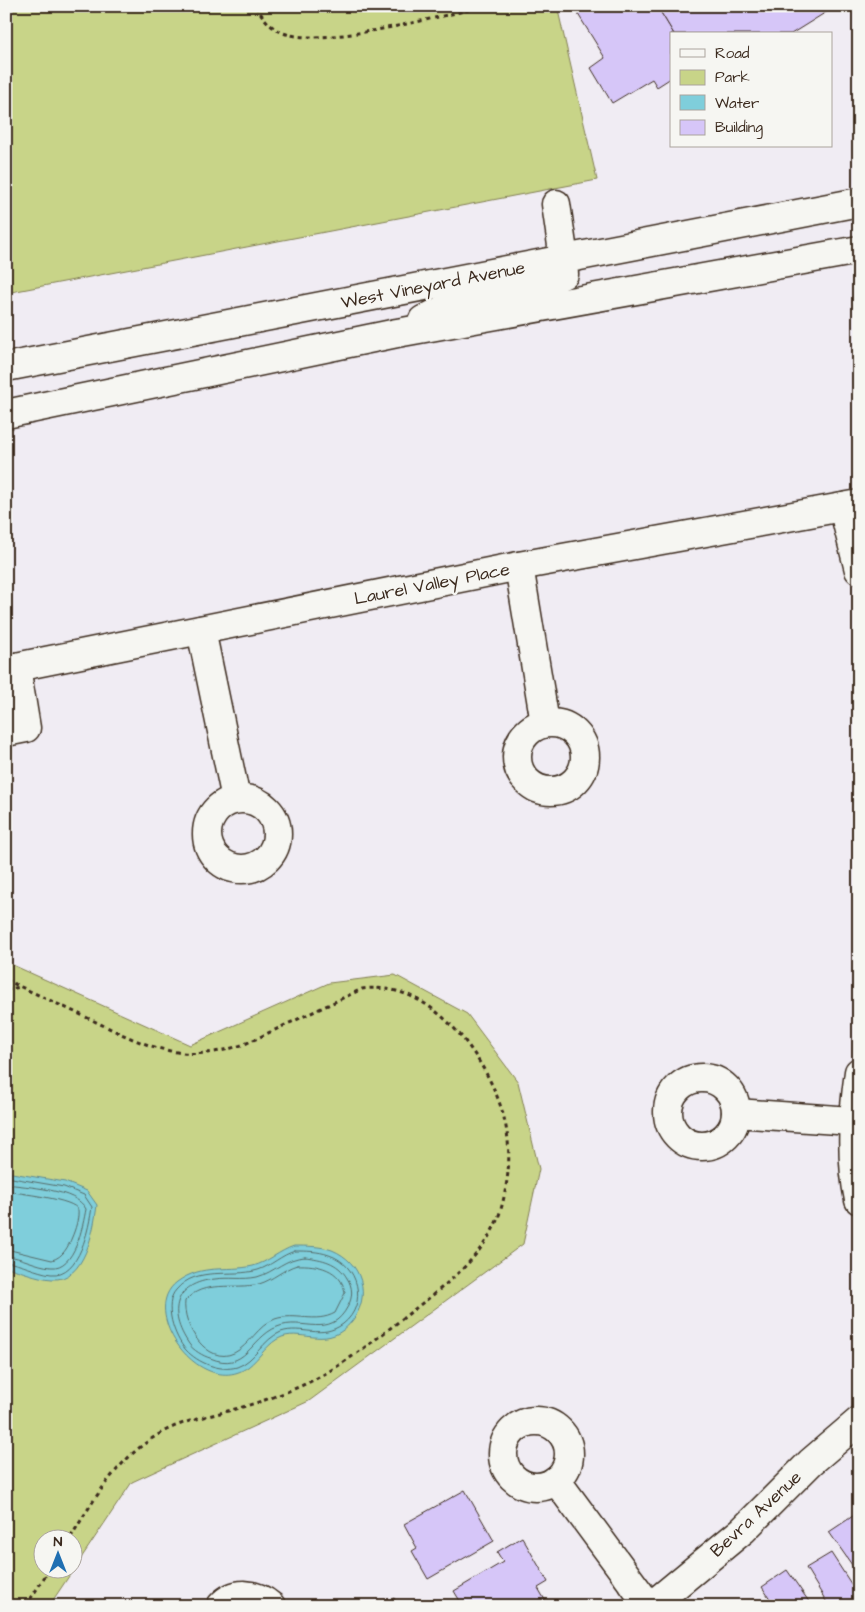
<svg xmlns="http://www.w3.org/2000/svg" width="865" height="1612" viewBox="0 0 865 1612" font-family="'Architects Daughter',sans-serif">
<rect width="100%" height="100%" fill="#f0ecf3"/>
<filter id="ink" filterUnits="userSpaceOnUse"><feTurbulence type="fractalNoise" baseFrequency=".02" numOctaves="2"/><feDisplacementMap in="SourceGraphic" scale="10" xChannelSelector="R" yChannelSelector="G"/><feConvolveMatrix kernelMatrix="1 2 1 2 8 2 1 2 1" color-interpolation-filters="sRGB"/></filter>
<g filter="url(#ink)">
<!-- green -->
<g fill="#c8d488" stroke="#827f53" fill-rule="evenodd">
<path d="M 6,6 L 557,6 L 597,180 L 6,293 Z"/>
<path d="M 6,962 L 190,1045 L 329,983 L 395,975 L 467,1014 L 518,1082 L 539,1169 L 523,1244 L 309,1401 L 132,1482 L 49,1606 L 6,1606 ZM 42,1540 L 72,1540 L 72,1570 L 42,1570 Z"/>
</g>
<!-- water -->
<g fill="#7fcedb" stroke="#648c8f">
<path d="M 6,1172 L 65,1182 L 87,1191 L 97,1205 C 94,1229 85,1282 52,1279 C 37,1278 21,1271 6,1267 Z"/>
<path d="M 294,1246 C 306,1246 320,1246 332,1250 C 362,1262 372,1296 352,1321 C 329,1351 304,1329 282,1337 C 268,1342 260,1358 248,1367 C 202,1400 137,1312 177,1282 C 203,1263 226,1272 253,1266 C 268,1262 279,1251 294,1246 Z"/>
</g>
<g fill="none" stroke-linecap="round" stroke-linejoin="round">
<!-- shore -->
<g stroke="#566c6a" stroke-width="1">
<path d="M 6,1177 L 64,1187 L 84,1195 L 92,1207 C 89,1227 80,1277 51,1274 C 36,1272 22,1264 6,1262"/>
<path d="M 6,1184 C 27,1187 76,1189 86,1209 C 83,1225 75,1270 51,1267 C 36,1266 22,1257 6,1256"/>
<path d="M 6,1191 C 17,1193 75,1199 78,1210 C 79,1218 75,1230 72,1237 C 68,1247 63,1257 52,1260 L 6,1249"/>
<path d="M 295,1251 C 306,1251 318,1251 329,1255 C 358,1264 369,1304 343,1324 C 321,1340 302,1325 281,1332 C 263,1339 255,1361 237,1367 C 220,1372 198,1363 186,1350 C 174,1337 163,1304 176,1290 C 197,1265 231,1278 258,1270 C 271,1266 281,1255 295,1251 Z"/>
<path d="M 305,1257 C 322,1259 338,1262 347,1278 C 353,1287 353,1297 348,1306 C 330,1341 303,1316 277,1327 C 250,1338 246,1373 210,1358 C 203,1356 193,1350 189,1344 C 167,1312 174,1283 215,1279 C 229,1277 243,1280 257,1277 C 275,1272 285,1258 305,1257 Z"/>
<path d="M 297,1265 C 317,1264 342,1269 345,1293 L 335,1313 C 315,1324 296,1312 275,1319 C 257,1326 250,1345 234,1353 C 207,1366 182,1325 185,1301 C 203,1279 235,1290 259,1284 C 273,1280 283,1269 297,1265 Z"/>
</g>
</g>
<!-- building -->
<g fill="#d6c6f8" stroke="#3b2a1e">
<path d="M 573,6 L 657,6 L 674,34 L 671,34 L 671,78 L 657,87 L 652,79 L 612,103 L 591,68 L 605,58 Z"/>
<path d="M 657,6 L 836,6 L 791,34 L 674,34 Z"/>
<path d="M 853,6 L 859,6 L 859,16 Z"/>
<path d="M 465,1490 L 494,1541 L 428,1579 L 412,1551 L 417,1548 L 404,1524 Z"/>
<path d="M 859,1512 L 859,1575 L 829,1532 Z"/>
<path d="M 522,1537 L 548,1582 L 538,1588 L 545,1600 L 535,1606 L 463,1606 L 454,1591 L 503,1562 L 497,1552 Z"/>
<path d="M 831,1553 L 859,1596 L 859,1606 L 829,1606 L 806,1568 Z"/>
<path d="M 787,1570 L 812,1606 L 775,1606 L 762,1587 Z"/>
<path d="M 394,1598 L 399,1606 L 382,1606 Z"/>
</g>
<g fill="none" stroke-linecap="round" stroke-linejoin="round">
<defs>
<g id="minor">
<path d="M 556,204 L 564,259"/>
<path d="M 843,507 L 859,570"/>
<path d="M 519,566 L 545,723"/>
<path d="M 201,630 L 236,799"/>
<path d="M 6,669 L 519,566 L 859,504"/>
<circle cx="551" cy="757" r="34"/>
<path d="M 6,732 L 26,728 L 16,667"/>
<circle cx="242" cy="834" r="35"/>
<path d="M 859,1072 C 853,1115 850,1157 859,1200"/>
<circle cx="702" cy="1112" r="34"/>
<path d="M 736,1113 L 852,1121"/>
<circle cx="536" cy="1454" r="33"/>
<path d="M 556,1480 L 649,1606"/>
<path d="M 221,1606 C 235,1590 256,1593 271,1606"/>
<path d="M 651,1606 L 743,1530 L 811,1462 L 859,1421"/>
</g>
<g id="major">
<path d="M 423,320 L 460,301 L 547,282 L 564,274"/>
<path d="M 6,367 L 859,202"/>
<path d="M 6,414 L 397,333 L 859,250"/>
</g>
</defs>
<!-- minor casing -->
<use href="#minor" stroke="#3b2a1e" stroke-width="31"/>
<!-- major casing -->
<use href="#major" stroke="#3b2a1e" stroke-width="31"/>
<!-- path -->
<g stroke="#3b2a1e" stroke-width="3" stroke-dasharray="4 4" stroke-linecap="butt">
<path d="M 256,6 C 262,16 269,26 279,31 C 315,51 443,15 486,6"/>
<path d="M 6,980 C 34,993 62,1006 90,1019 C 146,1046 185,1067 247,1043 L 362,989 C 404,983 440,1009 465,1041 C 498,1085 516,1131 506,1186 C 503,1205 498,1223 487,1239 C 466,1272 432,1295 402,1319 C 371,1343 337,1370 301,1386 C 280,1395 258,1403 235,1409 C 211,1416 184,1420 161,1433 C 118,1457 94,1499 69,1540"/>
<path d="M 6,990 L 20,987"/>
<path d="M 26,1606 L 49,1570"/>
</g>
<!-- minor -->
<use href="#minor" stroke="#f6f6f2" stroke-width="28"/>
<!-- major -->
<use href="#major" stroke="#f6f6f2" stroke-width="28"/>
</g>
</g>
<g text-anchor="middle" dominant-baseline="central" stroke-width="5" stroke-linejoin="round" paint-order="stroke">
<!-- street labels -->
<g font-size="18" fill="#3b2a1e" stroke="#f6f6f2">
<text transform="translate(433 285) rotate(-11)">West Vineyard Avenue</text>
<text transform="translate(432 584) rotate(-11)">Laurel Valley Place</text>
<text transform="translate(756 1514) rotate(-43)">Bevra Avenue</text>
</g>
</g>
<!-- margin -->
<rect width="865" height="1612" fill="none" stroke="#f6f6f2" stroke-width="25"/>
<rect x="12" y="12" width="840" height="1587" fill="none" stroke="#3b2a1e" stroke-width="2" filter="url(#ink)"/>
<!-- legend -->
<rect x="670" y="32" width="162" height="115" fill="#f6f6f2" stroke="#aba49d"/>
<rect x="680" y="49" width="25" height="8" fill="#f6f6f2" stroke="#aba49d"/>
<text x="715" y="58" font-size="15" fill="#3b2a1e">Road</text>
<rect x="680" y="70" width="25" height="15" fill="#c8d488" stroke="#aba49d"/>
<text x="715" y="82" font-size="15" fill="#3b2a1e">Park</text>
<rect x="680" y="95" width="25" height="15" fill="#7fcedb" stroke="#aba49d"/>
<text x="715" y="108" font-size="15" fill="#3b2a1e">Water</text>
<rect x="680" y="120" width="25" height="15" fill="#d6c6f8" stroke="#aba49d"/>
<text x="715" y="132" font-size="15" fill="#3b2a1e">Building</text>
<!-- north arrow -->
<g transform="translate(58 1554)"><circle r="24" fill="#f6f6f2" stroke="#aba49d"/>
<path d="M0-4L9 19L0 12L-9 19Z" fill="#1f6fb2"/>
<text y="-8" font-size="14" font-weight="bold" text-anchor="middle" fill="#3b2a1e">N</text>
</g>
</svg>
